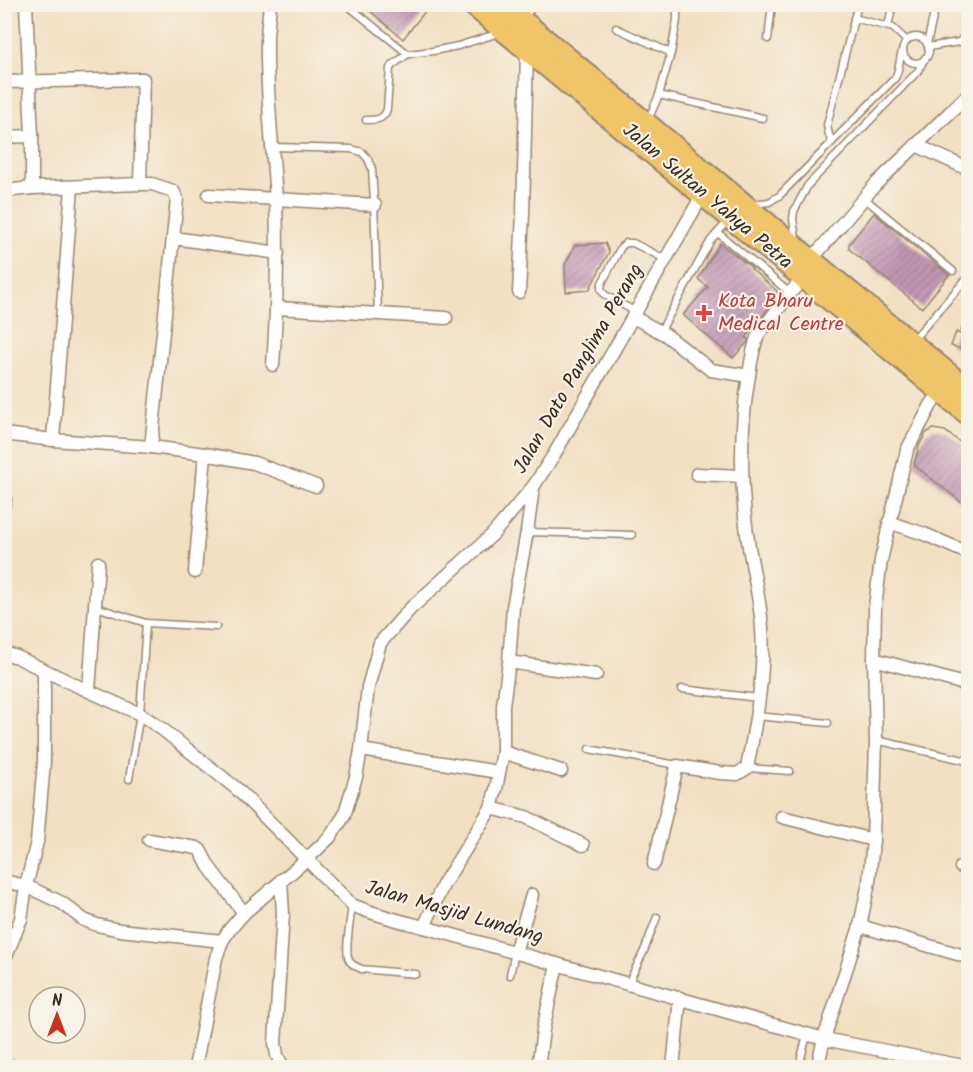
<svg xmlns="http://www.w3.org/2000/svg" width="973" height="1072" viewBox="0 0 973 1072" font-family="Kalam,sans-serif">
<defs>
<pattern id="building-hatch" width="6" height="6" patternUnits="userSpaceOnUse" patternTransform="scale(1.5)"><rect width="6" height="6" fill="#c197b4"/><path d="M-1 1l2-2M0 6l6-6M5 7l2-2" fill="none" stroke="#9e7b92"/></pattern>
</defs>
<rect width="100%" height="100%" fill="#f7f3e8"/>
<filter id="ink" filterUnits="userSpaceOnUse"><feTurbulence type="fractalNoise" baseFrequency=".0167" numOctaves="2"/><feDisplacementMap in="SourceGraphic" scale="12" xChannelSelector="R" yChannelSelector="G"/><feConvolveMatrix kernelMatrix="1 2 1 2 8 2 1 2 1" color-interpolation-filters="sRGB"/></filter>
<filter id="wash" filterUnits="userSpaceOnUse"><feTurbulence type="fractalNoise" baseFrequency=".008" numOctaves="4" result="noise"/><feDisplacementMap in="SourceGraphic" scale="24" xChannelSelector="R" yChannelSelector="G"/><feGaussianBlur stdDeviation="1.35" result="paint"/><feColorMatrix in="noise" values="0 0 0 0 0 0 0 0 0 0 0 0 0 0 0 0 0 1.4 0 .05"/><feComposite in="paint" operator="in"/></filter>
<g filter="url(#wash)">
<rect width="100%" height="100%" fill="#f2e0c3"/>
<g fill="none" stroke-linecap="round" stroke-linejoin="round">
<!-- stream -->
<path stroke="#6fb9e7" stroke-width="4" d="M 4,1057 L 31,1068"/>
</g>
<g id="blocks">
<!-- building -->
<g fill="url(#building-hatch)">
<path d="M 362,4 L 431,4 L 403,39 Z"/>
<path d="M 874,213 L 949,275 L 922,308 L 849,249 L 849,244 Z"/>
<path d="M 605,243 L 609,252 L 589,290 L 566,292 L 565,265 L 575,245 Z"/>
<path d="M 720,243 L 752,268 L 751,269 L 777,291 L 777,297 L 751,330 L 746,338 L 748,339 L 747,343 L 733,358 L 683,315 L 708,287 L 698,279 Z"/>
<path d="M 966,315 L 969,315 L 969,351 L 951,346 L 956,332 L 960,334 Z"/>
<path d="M 933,429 L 945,431 L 969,449 L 969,508 L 914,465 L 919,446 L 926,433 Z"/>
</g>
</g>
</g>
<g filter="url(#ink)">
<use href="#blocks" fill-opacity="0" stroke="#968570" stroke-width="1.5"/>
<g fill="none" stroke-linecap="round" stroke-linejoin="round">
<defs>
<g id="lane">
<path d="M 346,4 L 408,54"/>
<path d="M 523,18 L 535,4"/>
<path d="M 854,18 L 893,28 L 907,41"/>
<path d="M 888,26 L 893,4"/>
<path d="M 616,28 L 671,53 L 659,95 L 648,120"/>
<circle cx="916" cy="50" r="13"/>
<path d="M 768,39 L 772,4"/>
<path d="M 927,44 L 936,4"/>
<path d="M 928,47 L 959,42 L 964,37 L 968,22"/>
<path d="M 671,53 L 677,20 L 677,4"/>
<path d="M 659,95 L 763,118"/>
<path d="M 366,120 C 376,120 384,120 387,109 L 390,68 L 394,64 L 408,54 L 433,51 L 458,46 L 499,33"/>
<path d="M 832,142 L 829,135 L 827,125 L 858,4"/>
<path d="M 273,147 L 351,149 L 362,152 L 368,159 L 372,169 L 374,201 L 378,314"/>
<path d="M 864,198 L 953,271"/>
<path d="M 753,204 L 769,202 L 779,196 L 895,78 C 900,69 899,57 903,48"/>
<path d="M 718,233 L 790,293"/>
<path d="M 796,238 L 793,219 L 794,211 L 808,185 L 918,71 L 925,58"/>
<path d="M 636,312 L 605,295 L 601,289 L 602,283 L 621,247 L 626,243 L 633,243 L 665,259"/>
<path d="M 660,332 L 711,240 L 729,220"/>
<path d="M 913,340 L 968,277"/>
<path d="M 527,532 L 632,535"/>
<path d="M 96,607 L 146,623 L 216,627"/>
<path d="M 682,689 L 758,698"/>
<path d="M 757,716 L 828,723"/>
<path d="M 876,740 L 968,761"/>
<path d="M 589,749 L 677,765"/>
<path d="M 748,768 L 790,771"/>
<path d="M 129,779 L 140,714 L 146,623"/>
<path d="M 352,905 C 351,917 344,951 349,960 C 351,965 356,966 361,969 L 416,974"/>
<path d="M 510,975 L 515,952"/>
<path d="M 628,984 L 644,951 L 657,917"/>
<path d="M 802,1068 L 801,1058 L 807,1035"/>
</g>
<g id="street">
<path d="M 26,4 L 32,136 L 32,188"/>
<path d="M 270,4 C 269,17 267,29 267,41 C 266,94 273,148 276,201 C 278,256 277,310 273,365"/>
<path d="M 4,82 L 143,79 L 140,184"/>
<path d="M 4,137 L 32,136"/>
<path d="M 916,145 L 968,169"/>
<path d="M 4,191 L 32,188 L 140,184 L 152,184 L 173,191 L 177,199 L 151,447"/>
<path d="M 209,195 L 375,205"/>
<path d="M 174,238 L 278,253"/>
<path d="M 811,260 L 875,185 L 968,95"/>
<path d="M 519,292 L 523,214 L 527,49"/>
<path d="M 277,308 L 446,318"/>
<path d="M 633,317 L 666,335 L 711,370 L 749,376"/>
<path d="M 4,434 L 53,440 L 151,447 L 205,454 L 254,463 L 316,486"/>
<path d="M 53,440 L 72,187"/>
<path d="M 697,474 L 742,476"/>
<path d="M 4,504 L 5,499"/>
<path d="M 889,522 L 924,534 L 968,553"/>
<path d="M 195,572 L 205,454"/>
<path d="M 4,653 L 17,657 L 71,683 L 140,714 L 162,729 L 237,789 L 352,905 C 375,915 400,921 424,927 L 824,1039 L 968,1067"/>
<path d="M 874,659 L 968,685"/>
<path d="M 509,662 L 596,675"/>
<path d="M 89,691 L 98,563"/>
<path d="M 361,750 L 498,772"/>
<path d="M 503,752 L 561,771"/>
<path d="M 491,808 L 526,817 L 583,845"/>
<path d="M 782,817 L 873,840"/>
<path d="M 149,840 L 197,848 L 200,850 L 209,867 L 244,913"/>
<path d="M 654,864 L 677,766 L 720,773 L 737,774 L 747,768 C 756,721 765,675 762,628 C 760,596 751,565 747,534 C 740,481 740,427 749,375 C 751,361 753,348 758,335 L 803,277"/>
<path d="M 961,867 L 968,868"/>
<path d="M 281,880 L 283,914 L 275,1043 L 277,1055 L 283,1068"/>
<path d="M 4,881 L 26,886 L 62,903 L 84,920 L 97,925 L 120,930 L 222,941"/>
<path d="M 860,926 L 968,957"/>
<path d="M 424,927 L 443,885 L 491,808 L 496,789 L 503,752 L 503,705 L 509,662 L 513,607 L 527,532 L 533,488"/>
<path d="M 515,952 L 532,895"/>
<path d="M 4,961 L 21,919 L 26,886 L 37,842 L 44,762 L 44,670"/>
<path d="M 195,1068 L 216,958 L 222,941 L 230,929 L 244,913 L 307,859 L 330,837 L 344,816 L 356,777 L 361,750 L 368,687 L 380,643 L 410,609 L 492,535 L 533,487 L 555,453 L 703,194"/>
<path d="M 538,1068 L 543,1030 L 557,964"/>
<path d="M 673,1068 L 680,998"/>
<path d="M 817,1068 L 824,1039 L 860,926 L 869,882 L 873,840 L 876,740 L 874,659 L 875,607 L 881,560 L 907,450 L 931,405 L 941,391"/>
</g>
<g id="highway">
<path d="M 473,4 L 968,413"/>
<path d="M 501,4 L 968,391"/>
</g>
</defs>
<!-- lane casing -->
<use href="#lane" stroke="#968570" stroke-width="9"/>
<!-- street casing -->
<use href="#street" stroke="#968570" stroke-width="15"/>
<!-- highway casing -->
<use href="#highway" stroke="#968570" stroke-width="26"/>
<!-- lane -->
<use href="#lane" stroke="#fff" stroke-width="6"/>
<!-- street -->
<use href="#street" stroke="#fff" stroke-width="12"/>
<!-- highway -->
<use href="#highway" stroke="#f0c469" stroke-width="22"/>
</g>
</g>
<!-- markers -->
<path fill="#e0444e" stroke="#f7f3e8" stroke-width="2" d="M701 304h6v6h6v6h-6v6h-6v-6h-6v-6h6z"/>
<g text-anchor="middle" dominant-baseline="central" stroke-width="4.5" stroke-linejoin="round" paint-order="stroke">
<!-- street labels -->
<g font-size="20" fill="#3b2a1e" stroke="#f7f3e8">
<text transform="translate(707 197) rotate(40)">Jalan Sultan Yahya Petra</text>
<text transform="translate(579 369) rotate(-60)">Jalan Dato Panglima Perang</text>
<text transform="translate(454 913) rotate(16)">Jalan Masjid Lundang</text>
</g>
<!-- health labels -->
<g font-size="20" fill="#be3a42" stroke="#f7f3e8" text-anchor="start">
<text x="718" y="302">Kota Bharu<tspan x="718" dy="23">Medical Centre</tspan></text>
</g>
</g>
<!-- margin -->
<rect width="973" height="1072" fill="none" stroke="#f7f3e8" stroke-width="24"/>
<!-- north arrow -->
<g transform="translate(57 1015)"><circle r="28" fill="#f7f3e8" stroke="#aca397" stroke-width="1.5"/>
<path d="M0-4.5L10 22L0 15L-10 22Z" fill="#c8321e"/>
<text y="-9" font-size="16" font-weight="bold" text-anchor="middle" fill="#3b2a1e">N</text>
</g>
</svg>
